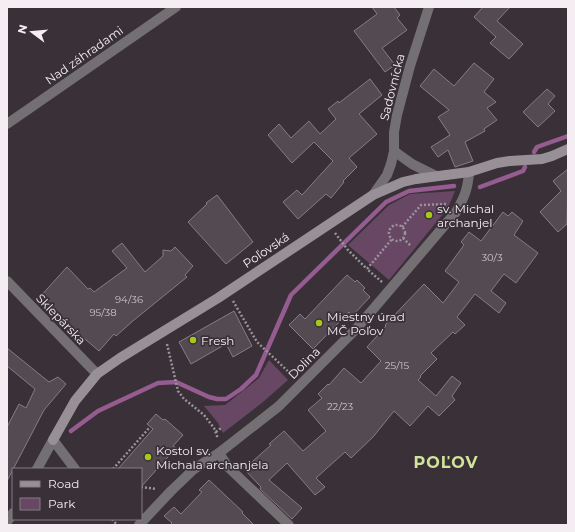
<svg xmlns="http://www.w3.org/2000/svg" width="575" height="532" viewBox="0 0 575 532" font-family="Montserrat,sans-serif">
<rect width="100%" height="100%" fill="#393038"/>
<!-- green -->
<g fill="#674764">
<path d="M 455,191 L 448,208 L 389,280 L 348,245 L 389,205 L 410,194 Z"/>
<path d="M 269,360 L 288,380 L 263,402 L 223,433 L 218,423 L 204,406 L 225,405 L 259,378 Z"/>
</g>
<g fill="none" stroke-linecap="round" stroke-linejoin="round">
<!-- stream -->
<g stroke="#955c8f" stroke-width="4.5">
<path d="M 534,152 L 537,147 L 568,136"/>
<path d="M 480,187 L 523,171 L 525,167"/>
<path d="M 71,431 L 98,411 L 158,383 L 176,382 L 209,397 L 217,399 L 226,399 L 241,389 L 256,375 L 291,295 L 386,202 L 409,191 L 454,186"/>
</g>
</g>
<!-- building -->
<g fill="#544a52" stroke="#877c85">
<path d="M 372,7 L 394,7 L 400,15 L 397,18 L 407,30 L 382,48 L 395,65 L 385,72 L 354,31 L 377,14 Z"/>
<path d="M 483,7 L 510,7 L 497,21 L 523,44 L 509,59 L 490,43 L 496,37 L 474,17 Z"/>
<path d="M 474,63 L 494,79 L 484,92 L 496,102 L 487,108 L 497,120 L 484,129 L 485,131 L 465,142 L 473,161 L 455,167 L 448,150 L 438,157 L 431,147 L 450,135 L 438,117 L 449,110 L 420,86 L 434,69 L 454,86 Z"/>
<path d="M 370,79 L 382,95 L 359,114 L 377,134 L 349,158 L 357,167 L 343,181 L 344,182 L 331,198 L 326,194 L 298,219 L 283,202 L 297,190 L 302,195 L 333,161 L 314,142 L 292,163 L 268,135 L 279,124 L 291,138 L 309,121 L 320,134 L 336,119 L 328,109 L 338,101 L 339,103 Z"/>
<path d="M 547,89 L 555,96 L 548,104 L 555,111 L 538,127 L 523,112 Z"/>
<path d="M 568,169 L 567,224 L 558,232 L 540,212 L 561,191 L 553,181 Z"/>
<path d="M 217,195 L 253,242 L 226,264 L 188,222 L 207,204 L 206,203 Z"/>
<path d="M 503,212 L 508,216 L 512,212 L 523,221 L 514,235 L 538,253 L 516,283 L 504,274 L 491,291 L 506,303 L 499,313 L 475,294 L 457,317 L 465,325 L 455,334 L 453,332 L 431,353 L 437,359 L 420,376 L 421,377 L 418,380 L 436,396 L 452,376 L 461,383 L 452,396 L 455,400 L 439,416 L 428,406 L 410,426 L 394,411 L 373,437 L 351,458 L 345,452 L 316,478 L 325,487 L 315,495 L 287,463 L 269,480 L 302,508 L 292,519 L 260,489 L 261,487 L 244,469 L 271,445 L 269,444 L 284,431 L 303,451 L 326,431 L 308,410 L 322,398 L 318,394 L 328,384 L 329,385 L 344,368 L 361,383 L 381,361 L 367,347 L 386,326 L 385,325 L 424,284 L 443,303 L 459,282 L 445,271 L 464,245 L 461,242 L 469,232 L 481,241 Z"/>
<path d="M 122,243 L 145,272 L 163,256 L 163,250 L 171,251 L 175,247 L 193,266 L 185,275 L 187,277 L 134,320 L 116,336 L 114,334 L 99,351 L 38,299 L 67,267 L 88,289 L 90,288 L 94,292 L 127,268 L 112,251 Z"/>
<path d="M 347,275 L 355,282 L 357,280 L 365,288 L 363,290 L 370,297 L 352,316 L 349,312 L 313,349 L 289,325 L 300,314 L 305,319 Z"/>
<path d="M 234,311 L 252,346 L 233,357 L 226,344 L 191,364 L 179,342 Z"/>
<path d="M 7,348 L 49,382 L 58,377 L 66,384 L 44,410 L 7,481 L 7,427 L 19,404 L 26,408 L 35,389 L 7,366 Z"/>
<path d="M 156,414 L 163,420 L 165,419 L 183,435 L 173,446 L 176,448 L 141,487 L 141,469 L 118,469 L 153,429 L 147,424 Z"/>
<path d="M 209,480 L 243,512 L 242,513 L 254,525 L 170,525 L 172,523 L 164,516 L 174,507 L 181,514 L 202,492 L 199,490 Z"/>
</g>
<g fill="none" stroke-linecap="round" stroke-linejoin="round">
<!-- path -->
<g stroke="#9c949b" stroke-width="2.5" stroke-dasharray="2 2" stroke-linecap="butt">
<circle cx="397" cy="233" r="8"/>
<path d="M 402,227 L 421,205 L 447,204"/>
<path d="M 335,233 L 348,250 L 367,269"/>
<path d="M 403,238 L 411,246"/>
<path d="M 382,282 L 367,269 L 392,239"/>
<path d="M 233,301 L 257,342 L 293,376"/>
<path d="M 167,344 L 178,391 L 184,399 L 204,415 L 214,428 L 218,439"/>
<path d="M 216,432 L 221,428"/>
<path d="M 113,469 L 150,427"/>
<path d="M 141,487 L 156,489"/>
<path d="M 112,519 L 117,525"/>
</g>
<!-- street -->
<g stroke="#746f73" stroke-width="10">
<path d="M 7,124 L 176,7"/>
<path d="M 394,151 L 412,164 L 436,176"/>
<path d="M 373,195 L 387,175 L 391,164 L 394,151 L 394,132 L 397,115 L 410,66 L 429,7"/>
<path d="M 7,281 L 97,374"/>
<path d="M 219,453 L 228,467 L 289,525"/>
<path d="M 37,469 L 53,440 L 75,469"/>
<path d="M 7,522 L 13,513"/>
<path d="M 139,525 L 171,491 L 194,469 L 219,453 L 279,406 L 357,328 L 456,212 C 464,198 468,189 469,172"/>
</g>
<!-- secondary -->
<path stroke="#989097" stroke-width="10" d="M 53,440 L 75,401 L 97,374 L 120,358 L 218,298 L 373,195 L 403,182 L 416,179 L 469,172 L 497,163 L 510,161 L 542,159 L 552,156 L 568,149"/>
</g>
<!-- markers -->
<g fill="#a8c71c" stroke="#393038" stroke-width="1.5">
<circle cx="429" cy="215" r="4"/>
<circle cx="319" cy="323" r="4"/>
<circle cx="193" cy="340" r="4"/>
<circle cx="148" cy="457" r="4"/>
</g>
<g text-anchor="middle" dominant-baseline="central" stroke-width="3.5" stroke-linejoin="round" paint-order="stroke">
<!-- number labels -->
<g font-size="10" fill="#ccc5cb">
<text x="492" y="257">30/3</text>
<text x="129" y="299">94/36</text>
<text x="103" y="312">95/38</text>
<text x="397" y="365">25/15</text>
<text x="340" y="406">22/23</text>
</g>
<!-- street labels -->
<g font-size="12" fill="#f4eef3" stroke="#393038">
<text transform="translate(84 55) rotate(-35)">Nad záhradami</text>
<text transform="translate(392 87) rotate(-76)">Sadovnícka</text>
<text transform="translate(266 250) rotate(-34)">Poľovská</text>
<text transform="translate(61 319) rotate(46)">Sklepárska</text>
<text transform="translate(304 363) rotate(-45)">Dolina</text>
</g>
<!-- poi labels -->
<g font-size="12" fill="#f4eef3" stroke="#393038" text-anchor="start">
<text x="437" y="208">sv. Michal<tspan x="437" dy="14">archanjel</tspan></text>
<text x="327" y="316">Miestny úrad<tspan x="327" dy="14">MČ Poľov</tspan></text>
<text x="201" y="340">Fresh</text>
<text x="156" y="450">Kostol sv.<tspan x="156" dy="14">Michala archanjela</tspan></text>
</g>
<!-- district labels -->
<g font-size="16" font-weight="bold" letter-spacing="1" fill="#d1e59a" stroke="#393038">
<text x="446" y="462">POĽOV</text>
</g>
</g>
<!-- border -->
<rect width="575" height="532" fill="none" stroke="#f4eef3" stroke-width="16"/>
<!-- legend -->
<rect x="12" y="468" width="130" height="52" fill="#393038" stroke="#847c83"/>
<rect x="20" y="481" width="20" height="6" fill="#989097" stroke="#847c83"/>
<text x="48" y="488" font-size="12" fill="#f4eef3">Road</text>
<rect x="20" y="498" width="20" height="12" fill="#674764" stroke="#847c83"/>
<text x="48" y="508" font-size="12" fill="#f4eef3">Park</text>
<!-- north arrow -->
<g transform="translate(32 32) rotate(286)" stroke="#393038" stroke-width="3" paint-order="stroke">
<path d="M0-3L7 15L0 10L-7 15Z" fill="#f4eef3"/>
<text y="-6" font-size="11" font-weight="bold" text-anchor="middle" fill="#f4eef3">N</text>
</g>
</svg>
